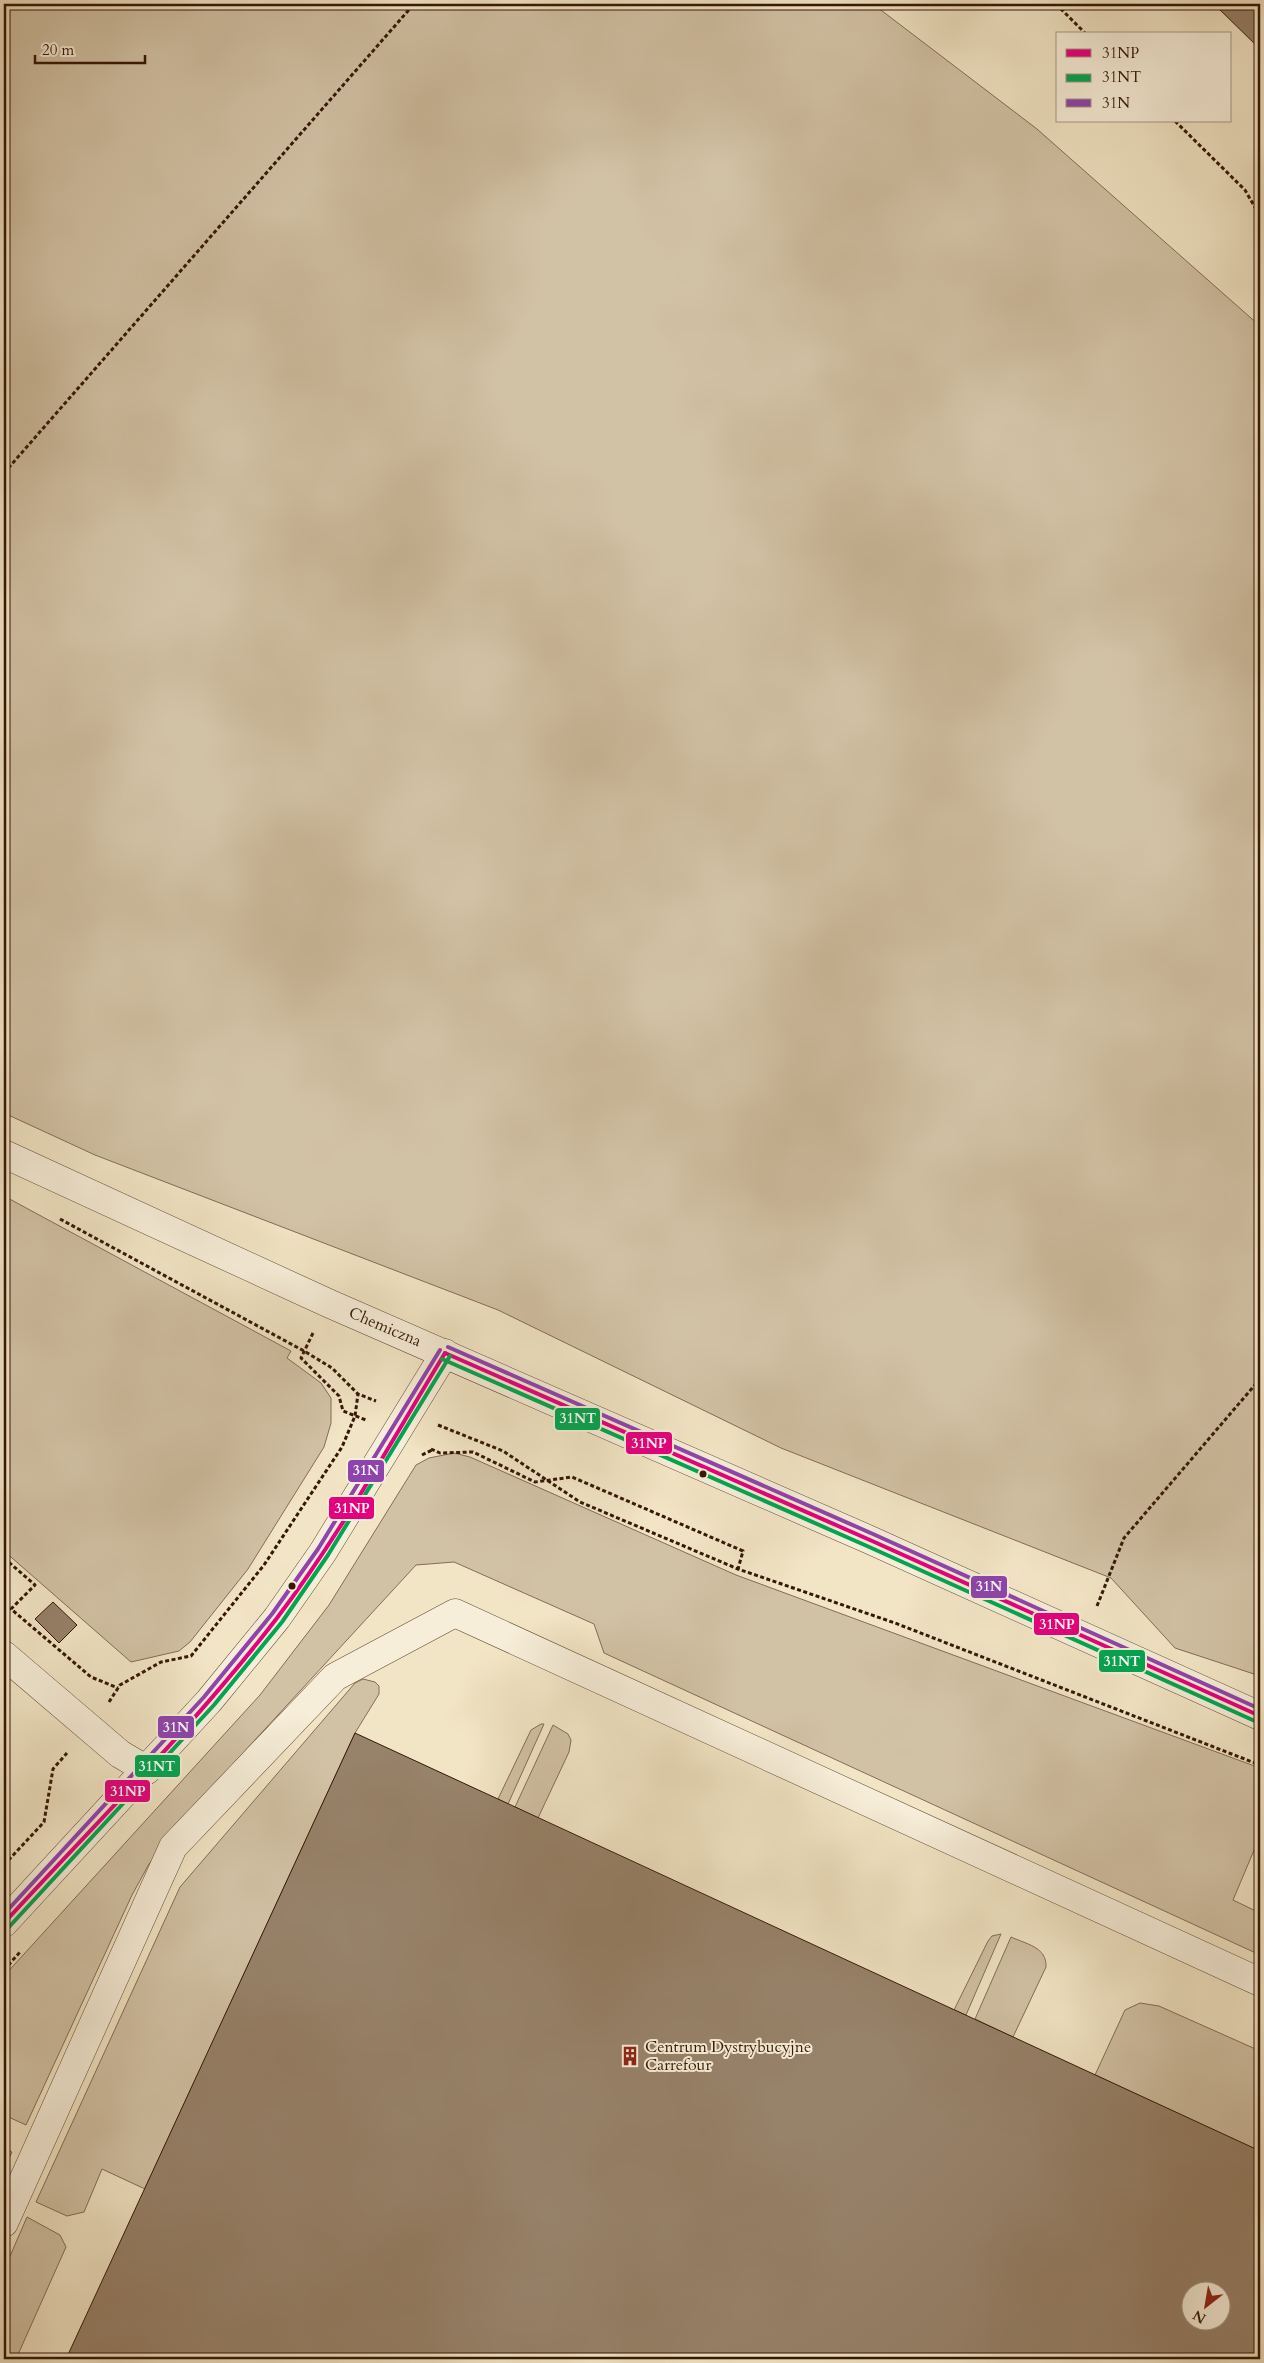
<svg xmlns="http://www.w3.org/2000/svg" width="1264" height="2363" viewBox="0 0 1264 2363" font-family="Cardo,serif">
<rect width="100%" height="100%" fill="#f2e5c5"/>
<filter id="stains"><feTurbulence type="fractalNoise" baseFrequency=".004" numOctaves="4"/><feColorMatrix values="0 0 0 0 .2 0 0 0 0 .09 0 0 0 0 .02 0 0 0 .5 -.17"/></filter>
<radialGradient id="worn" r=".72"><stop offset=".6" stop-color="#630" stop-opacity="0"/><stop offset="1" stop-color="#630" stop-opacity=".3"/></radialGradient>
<!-- green -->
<g fill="#d2c2a5" stroke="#846c56">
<path d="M 4,4 L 873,4 L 1037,129 L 1260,326 L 1260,1676 L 1175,1648 L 1111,1578 L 781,1448 L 498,1310 L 95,1155 L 4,1113 Z"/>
<path d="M 4,1196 L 291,1351 L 287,1358 L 321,1383 L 331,1398 L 331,1423 L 324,1447 L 248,1569 L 190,1642 L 179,1651 L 131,1662 L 4,1551 Z"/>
<path d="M 454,1453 L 470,1457 L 736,1575 L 1260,1768 L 1260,1836 L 1233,1900 L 1260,1913 L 1260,1955 L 604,1653 L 594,1624 L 454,1562 L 416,1565 L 208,1791 L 149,1864 L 132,1895 L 26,2125 L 4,2115 L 4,1976 L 260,1695 L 329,1605 L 416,1465 L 429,1458 Z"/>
<path d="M 363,1679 L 375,1682 L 379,1686 L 379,1694 L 355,1733 L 145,2189 L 102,2169 L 84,2212 L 67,2216 L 36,2202 L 180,1887 L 355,1683 Z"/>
<path d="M 541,1724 L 544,1724 L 508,1804 L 498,1799 L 531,1730 Z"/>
<path d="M 553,1725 L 568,1734 L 571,1740 L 569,1752 L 538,1818 L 515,1807 Z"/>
<path d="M 1001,1934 L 966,2015 L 954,2010 L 988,1941 L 992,1936 Z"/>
<path d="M 1011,1937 C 1026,1944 1047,1947 1046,1967 L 1013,2037 L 975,2019 Z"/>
<path d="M 1140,2003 L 1159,2006 L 1260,2051 L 1260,2151 L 1095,2075 L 1125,2010 Z"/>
<path d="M 4,2148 L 12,2152 L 4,2170 Z"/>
<path d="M 27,2217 L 60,2235 L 66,2247 L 16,2359 L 4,2359 L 4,2270 Z"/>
</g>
<!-- building -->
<g fill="#97826a" stroke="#351707" fill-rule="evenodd">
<path d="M 1214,4 L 1260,4 L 1260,49 Z"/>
<path d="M 53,1602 L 77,1625 L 59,1643 L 35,1619 Z"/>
<path d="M 355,1733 L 1260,2151 L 1260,2359 L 66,2359 ZM 1192,2290 L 1222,2290 L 1222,2320 L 1192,2320 Z"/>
</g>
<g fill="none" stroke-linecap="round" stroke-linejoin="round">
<defs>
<g id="minor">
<path d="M 4,1154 L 328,1303 L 870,1540 L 1260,1716"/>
<path d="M 4,1655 L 120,1754 L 147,1770"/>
<path d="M 4,1923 L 209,1701 L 277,1618 L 323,1552 L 445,1353"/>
<path d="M 4,2223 L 173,1847 L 335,1677 L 455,1613 L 1260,1982"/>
</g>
</defs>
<!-- minor casing -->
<use href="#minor" stroke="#644a36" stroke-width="29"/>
<!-- path -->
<g stroke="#351707" stroke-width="3" stroke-dasharray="4 2.5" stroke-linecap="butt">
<path d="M 1056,4 L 1086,34"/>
<path d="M 1175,121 L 1245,190 L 1260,216"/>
<path d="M 4,473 L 414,4"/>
<path d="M 60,1219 L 304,1351 L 332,1368 L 358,1394 L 376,1401"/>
<path d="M 313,1333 L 301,1358 L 339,1396 L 343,1411 L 366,1420"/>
<path d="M 438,1425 L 503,1451 L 580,1502 L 738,1569 L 895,1623 L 1260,1765"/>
<path d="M 431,1449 L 440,1453 L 473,1452 L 535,1482 L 572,1477 L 743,1551 L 738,1569"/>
<path d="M 422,1455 L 432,1450"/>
<path d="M 4,1558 L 35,1585 L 11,1609 L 91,1677 L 118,1688"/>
<path d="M 1097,1606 L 1124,1538 L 1260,1379"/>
<path d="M 109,1702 L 120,1685 L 161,1662 L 191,1656 L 264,1565 L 342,1447 L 355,1416 L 358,1394"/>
<path d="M 4,1865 L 44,1822 L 53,1769 L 67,1753"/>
<path d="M 4,1970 L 20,1952"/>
</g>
<!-- minor -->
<use href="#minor" stroke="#f7eed9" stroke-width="28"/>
<defs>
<g id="bus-1">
<path d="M 445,1353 L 870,1540 L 1260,1716"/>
<path d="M 4,1923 C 96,1823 194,1726 277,1618 C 340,1535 391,1442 445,1353"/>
</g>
<g id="bus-2">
<path d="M 442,1359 L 867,1546 L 1257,1722"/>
<path d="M 9,1927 L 214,1705 L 282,1622 L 328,1555 L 450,1356"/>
</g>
<g id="bus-3">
<path d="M 448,1347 L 873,1534 L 1260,1709"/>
<path d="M 4,1914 L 204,1697 L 272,1614 L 318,1549 L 440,1350"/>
</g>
</defs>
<!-- bus-1 casing -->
<use href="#bus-1" stroke="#f7eed9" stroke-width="8"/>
<!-- bus-2 casing -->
<use href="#bus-2" stroke="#f7eed9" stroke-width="8"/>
<!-- bus-3 casing -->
<use href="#bus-3" stroke="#f7eed9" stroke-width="8"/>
<!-- bus-1 -->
<use href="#bus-1" stroke="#e5007d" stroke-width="4"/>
<!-- bus-2 -->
<use href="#bus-2" stroke="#00a651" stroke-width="4"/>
<!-- bus-3 -->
<use href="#bus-3" stroke="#8e44ad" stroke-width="4"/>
</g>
<!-- icons -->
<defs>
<symbol id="building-bare" viewBox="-9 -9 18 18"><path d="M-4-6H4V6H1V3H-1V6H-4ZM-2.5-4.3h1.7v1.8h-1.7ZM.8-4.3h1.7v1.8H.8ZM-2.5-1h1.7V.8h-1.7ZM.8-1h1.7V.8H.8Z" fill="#8f2418" stroke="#f7eed9" stroke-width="2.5" paint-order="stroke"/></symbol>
</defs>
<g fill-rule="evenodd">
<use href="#building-bare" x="616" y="2042" width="28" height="28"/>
</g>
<!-- markers -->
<g fill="#351707" stroke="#f7eed9" stroke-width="2">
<circle cx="703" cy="1474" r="4.5"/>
<circle cx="292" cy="1586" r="4.5"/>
</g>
<g text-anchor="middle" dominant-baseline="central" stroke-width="4" stroke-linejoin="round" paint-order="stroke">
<!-- street labels -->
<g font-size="16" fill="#351707" stroke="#f7eed9">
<text transform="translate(385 1327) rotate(23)">Chemiczna</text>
</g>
<!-- poi labels -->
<g font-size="16" fill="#351707" stroke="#f7eed9" text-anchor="start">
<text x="645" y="2047">Centrum Dystrybucyjne<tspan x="645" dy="18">Carrefour</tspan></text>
</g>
</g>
<g stroke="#f7eed9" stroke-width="2">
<rect x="554" y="1407" width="47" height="24" rx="5" fill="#00a651"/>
<rect x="625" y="1431" width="48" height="24" rx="5" fill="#e5007d"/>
<rect x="347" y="1459" width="38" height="24" rx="5" fill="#8e44ad"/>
<rect x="328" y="1496" width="47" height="24" rx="5" fill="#e5007d"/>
<rect x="970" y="1575" width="38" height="24" rx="5" fill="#8e44ad"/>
<rect x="1033" y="1612" width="47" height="24" rx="5" fill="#e5007d"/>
<rect x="1098" y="1649" width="48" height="24" rx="5" fill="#00a651"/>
<rect x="157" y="1715" width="38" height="24" rx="5" fill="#8e44ad"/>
<rect x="134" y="1754" width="47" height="24" rx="5" fill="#00a651"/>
<rect x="104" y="1779" width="47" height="24" rx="5" fill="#e5007d"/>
</g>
<g font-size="14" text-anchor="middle" font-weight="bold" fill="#fff">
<text x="578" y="1423">31NT</text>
<text x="649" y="1448">31NP</text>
<text x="366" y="1475">31N</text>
<text x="352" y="1513">31NP</text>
<text x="989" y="1591">31N</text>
<text x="1057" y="1629">31NP</text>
<text x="1122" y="1666">31NT</text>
<text x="176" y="1732">31N</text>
<text x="157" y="1771">31NT</text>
<text x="128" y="1796">31NP</text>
</g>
<!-- margin -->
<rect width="1264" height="2363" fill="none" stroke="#f2e5c5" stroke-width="20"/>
<rect x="5" y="5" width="1254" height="2353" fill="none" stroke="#351707" stroke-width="2.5"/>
<rect x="10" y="10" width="1244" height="2343" fill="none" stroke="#351707"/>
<!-- legend -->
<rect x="1056" y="32" width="175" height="90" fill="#f7eed9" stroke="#a99885"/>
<rect x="1066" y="49" width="25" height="8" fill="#e5007d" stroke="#a99885"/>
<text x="1102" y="58" font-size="15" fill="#351707">31NP</text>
<rect x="1066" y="74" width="25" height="8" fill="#00a651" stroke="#a99885"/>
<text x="1102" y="82" font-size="15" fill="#351707">31NT</text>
<rect x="1066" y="99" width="25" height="8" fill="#8e44ad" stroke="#a99885"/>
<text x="1102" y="108" font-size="15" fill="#351707">31N</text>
<!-- north arrow -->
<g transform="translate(1206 2306) rotate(211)"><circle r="24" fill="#f7eed9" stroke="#a99885"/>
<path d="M0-4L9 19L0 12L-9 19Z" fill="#8f2418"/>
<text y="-8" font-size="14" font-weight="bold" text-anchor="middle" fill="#351707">N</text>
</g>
<!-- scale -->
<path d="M35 55v8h110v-8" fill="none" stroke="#351707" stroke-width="2.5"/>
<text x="42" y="55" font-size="15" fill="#351707" stroke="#f7eed9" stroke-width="4" paint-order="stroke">20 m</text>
<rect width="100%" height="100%" filter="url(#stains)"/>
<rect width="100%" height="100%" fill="url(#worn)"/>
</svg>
